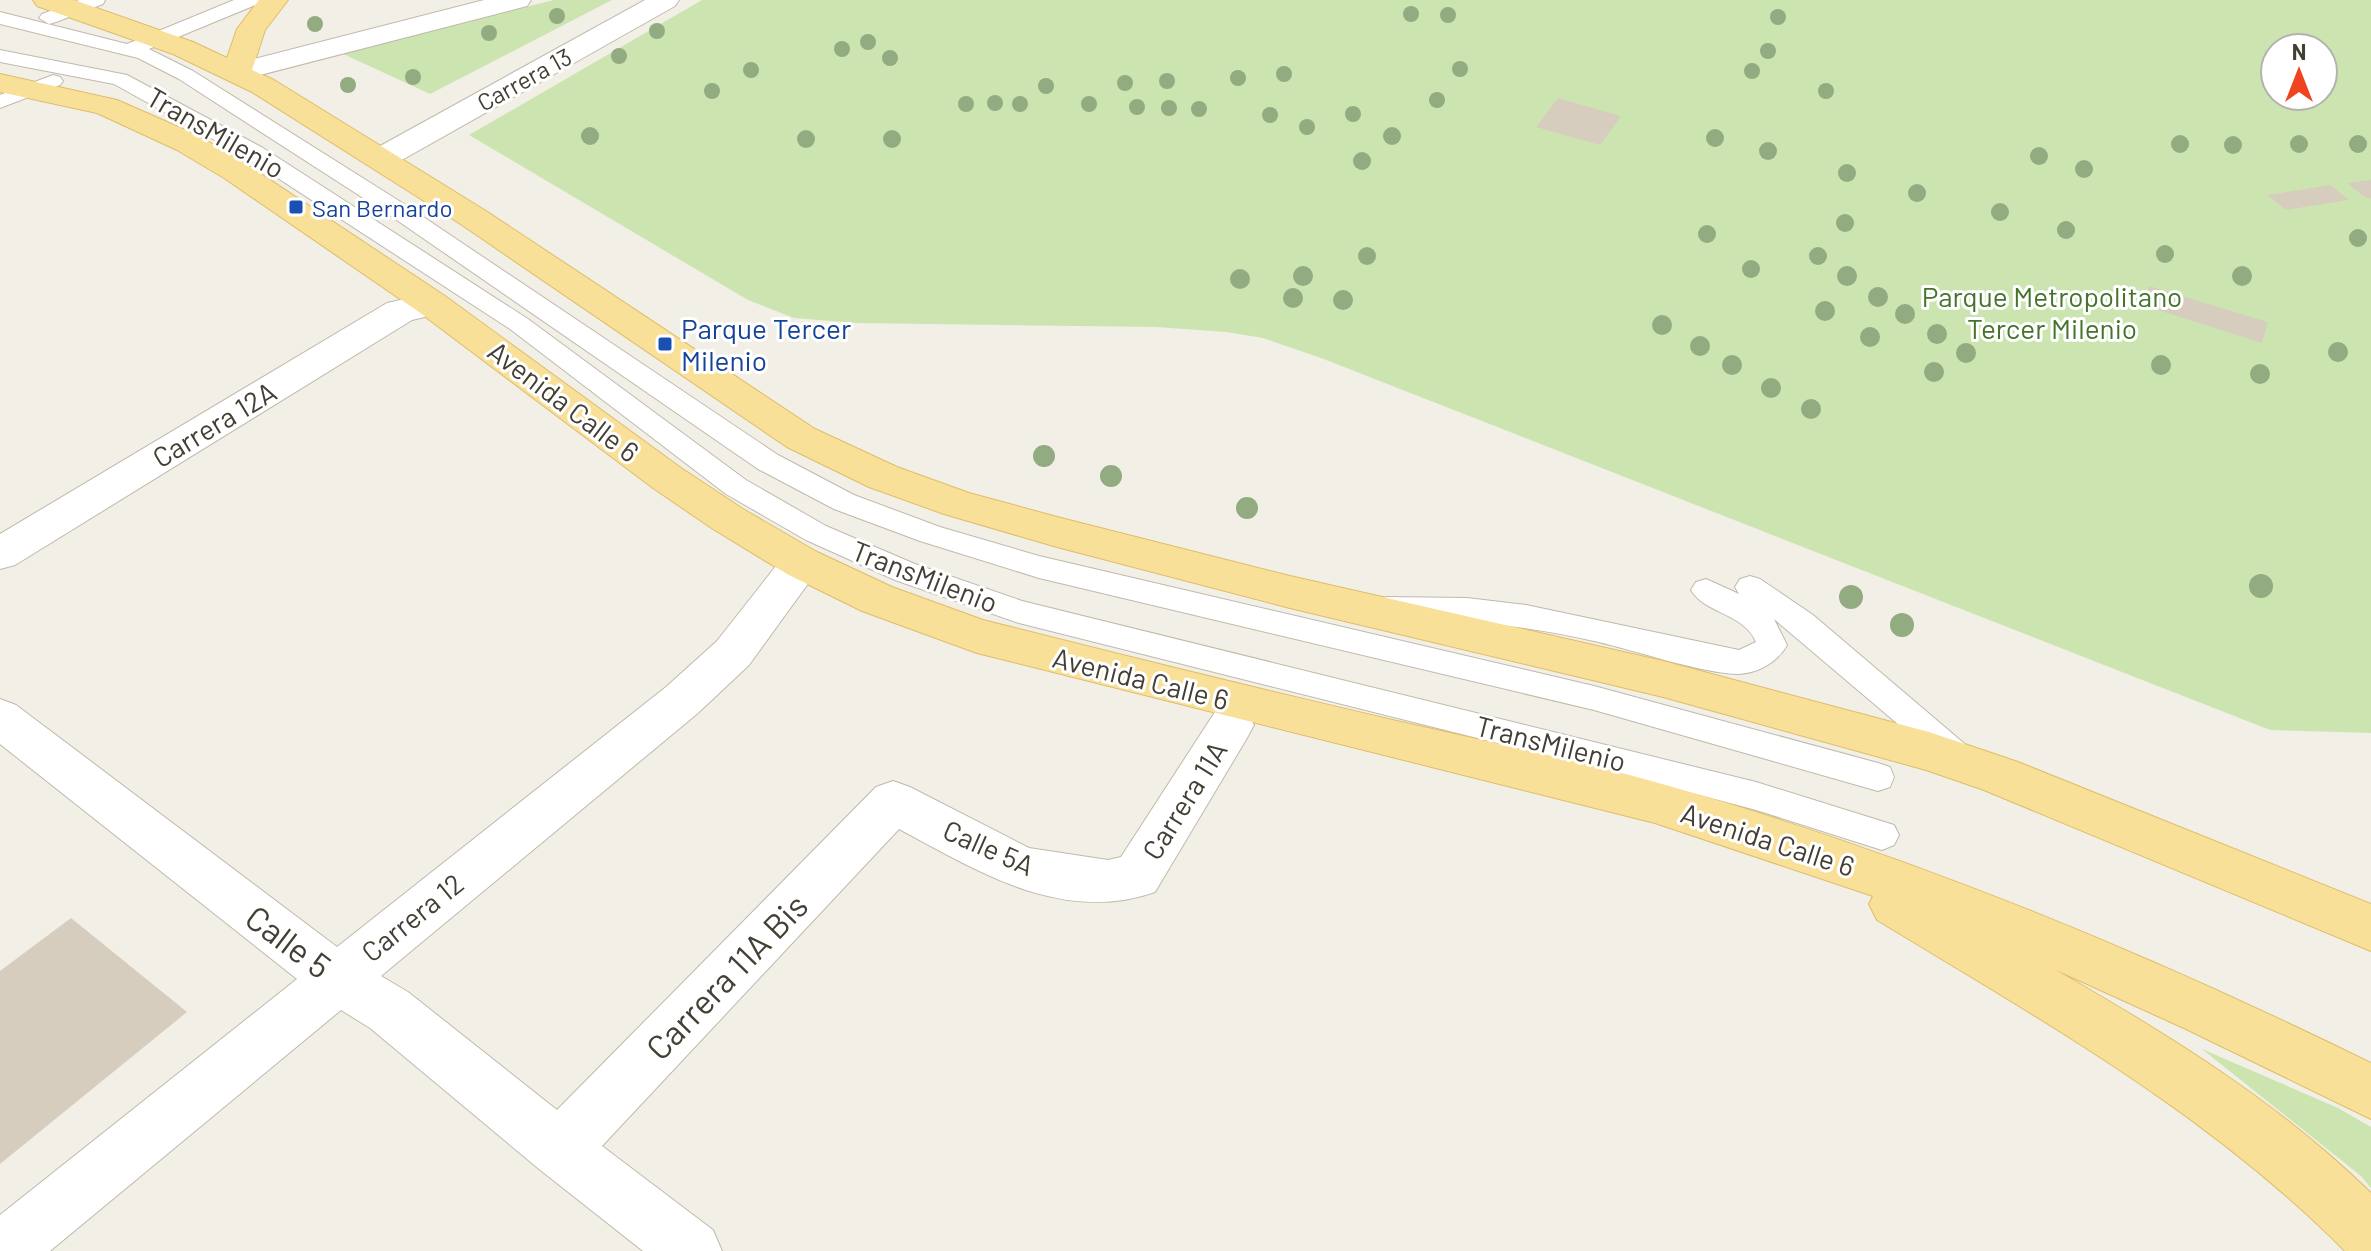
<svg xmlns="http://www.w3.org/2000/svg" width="2371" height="1251" viewBox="0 0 2371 1251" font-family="Barlow,sans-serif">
<rect width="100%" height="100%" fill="#f2efe6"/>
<!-- green -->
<g fill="#cce5b0" fill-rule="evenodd">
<path d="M 554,0 L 612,0 L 430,94 L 341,53 Z"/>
<path d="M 702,0 L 2371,0 L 2371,733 L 2270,730 L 1321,358 L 1263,338 L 1226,332 L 1156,327 L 857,323 L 794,318 L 748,300 L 469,135 ZM 2275,48 L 2323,48 L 2323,96 L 2275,96 Z"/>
<path d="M 2202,1049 L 2338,1108 L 2371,1127 L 2371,1188 L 2361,1176 Z"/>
</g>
<!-- building -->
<g fill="#d6cdbf">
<path d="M 1558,98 L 1621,116 L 1600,145 L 1536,127 Z"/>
<path d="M 2371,180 L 2371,198 L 2366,198 L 2347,183 Z"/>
<path d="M 2330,185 L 2349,200 L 2286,210 L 2267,195 Z"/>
<path d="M 2149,286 L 2268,322 L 2262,343 L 2142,305 Z"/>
<path d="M 71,918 L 187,1012 L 0,1164 L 0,971 Z"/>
</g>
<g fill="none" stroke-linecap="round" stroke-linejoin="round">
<defs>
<g id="service">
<path d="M 79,0 L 105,0 L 103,4 L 56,22 L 49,24 L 39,18 L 42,14 Z"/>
<path d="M 234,0 L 260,0 L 258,4 L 149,49 L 193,71 L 404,204 L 778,455 L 854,495 L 940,527 L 1039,556 L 1594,686 L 1878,763 L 1890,767 L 1894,777 L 1890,787 L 1878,791 L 1594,710 L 1039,578 L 920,541 L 834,509 L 758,469 L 388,214 L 179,79 L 138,58 L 0,24 L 0,12 L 127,44 Z"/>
<path d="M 0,50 L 127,75 L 263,148 L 528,319 L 746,480 L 826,526 L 915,564 L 1022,601 L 1756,782 L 1894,825 L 1899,835 L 1894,845 L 1882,850 L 1756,810 L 1625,775 L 1019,623 L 895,580 L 806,540 L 726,494 L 510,329 L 247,158 L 114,84 L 0,62 Z"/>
<path d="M 53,75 L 60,77 L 63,81 L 60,85 L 0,108 L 0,95 Z"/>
<path d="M 1750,576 L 1760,579 L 1813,615 L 1973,751 L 1978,760 L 1973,769 L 1962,773 L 1951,769 L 1774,619 L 1787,645 C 1778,662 1757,674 1737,674 C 1696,672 1635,650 1594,641 C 1525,625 1457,619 1387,619 L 1377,616 L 1372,608 L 1377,600 L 1387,597 L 1467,598 L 1526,605 L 1739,650 L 1756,642 C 1744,613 1705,614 1691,590 L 1696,582 L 1706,579 L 1739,594 L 1735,587 L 1740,579 Z"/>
</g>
<g id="minor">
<path d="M 484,0 L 531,0 L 527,6 L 237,81 L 227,78 L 222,72 L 227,66 Z"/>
<path d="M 645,0 L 679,0 L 675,6 L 393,165 L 382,168 L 371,165 L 366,158 L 371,151 Z"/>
<path d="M 432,293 L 445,296 L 450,304 L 445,312 L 412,320 L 15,565 L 0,569 L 0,534 L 387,303 Z"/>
<path d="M 802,547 L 817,552 L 823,563 L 749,665 L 698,713 L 381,976 L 408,992 L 557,1110 L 876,787 L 893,781 L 910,787 L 1029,848 L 1108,860 L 1121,857 L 1215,712 L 1231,706 L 1247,712 L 1254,725 L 1247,738 L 1155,892 C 1062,925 978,871 899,829 L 602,1146 L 713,1230 L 722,1251 L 643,1251 L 539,1169 L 370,1028 L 341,1010 L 50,1251 L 0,1251 L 0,1215 L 297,979 L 0,744 L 0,699 L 16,705 L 337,947 L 666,687 L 717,641 L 787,552 Z"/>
</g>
<g id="primary">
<path d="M 33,0 L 74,0 L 193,42 L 227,58 L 237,29 L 259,0 L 288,0 L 265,30 L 252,70 L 274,80 L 486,211 L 815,429 L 897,467 L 969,493 L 1057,517 L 1290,576 L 1663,661 L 1929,732 L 2018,762 L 2371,904 L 2371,951 L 1984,790 L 1926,770 L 1663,697 L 1290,608 L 1057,547 L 944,514 L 869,487 L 787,447 L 462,225 L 252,92 L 173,54 L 37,6 Z"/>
<path d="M 0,74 L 117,100 L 199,136 L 246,164 L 445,296 L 681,468 L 743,509 L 817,552 L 892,587 L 983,620 C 1121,655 1259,689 1397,721 C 1492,743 1589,762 1683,790 C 1920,859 2149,954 2371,1063 L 2371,1119 L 2186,1029 L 2054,969 C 2167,1034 2278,1102 2371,1193 L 2371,1251 L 2345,1251 C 2207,1112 2043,1021 1877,920 L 1869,904 L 1873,896 L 1655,823 L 977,653 L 862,611 L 787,574 L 713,529 L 653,488 L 419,312 L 224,178 L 177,150 L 97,113 L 0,92 Z"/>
</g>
</defs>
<!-- service casing -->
<use href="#service" stroke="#c0b9ac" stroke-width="2"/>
<!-- minor casing -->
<use href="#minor" stroke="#c0b9ac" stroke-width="2"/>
<!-- primary casing -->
<use href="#primary" stroke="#debd68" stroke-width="2"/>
<!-- service -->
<use href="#service" fill="#fff" fill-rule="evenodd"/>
<!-- minor -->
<use href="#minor" fill="#fff" fill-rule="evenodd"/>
<!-- primary -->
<use href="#primary" fill="#f9e098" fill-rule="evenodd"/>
</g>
<!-- trees -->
<g fill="#93ab80">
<circle cx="1411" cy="14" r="8"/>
<circle cx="1448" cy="15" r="8"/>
<circle cx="557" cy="16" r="8"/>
<circle cx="1778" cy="17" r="8"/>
<circle cx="315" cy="24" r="8"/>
<circle cx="657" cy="31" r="8"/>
<circle cx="489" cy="33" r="8"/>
<circle cx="868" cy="42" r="8"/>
<circle cx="842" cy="49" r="8"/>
<circle cx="1768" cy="51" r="8"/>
<circle cx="619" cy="56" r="8"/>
<circle cx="890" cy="58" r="8"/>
<circle cx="1460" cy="69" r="8"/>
<circle cx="751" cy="70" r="8"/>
<circle cx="1752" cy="71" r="8"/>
<circle cx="1284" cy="74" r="8"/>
<circle cx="413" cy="77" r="8"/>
<circle cx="1238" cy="78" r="8"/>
<circle cx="1167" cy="81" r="8"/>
<circle cx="1125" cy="83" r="8"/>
<circle cx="348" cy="85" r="8"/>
<circle cx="1046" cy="86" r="8"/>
<circle cx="712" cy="91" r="8"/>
<circle cx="1826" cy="91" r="8"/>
<circle cx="1437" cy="100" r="8"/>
<circle cx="995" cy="103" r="8"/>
<circle cx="966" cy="104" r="8"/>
<circle cx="1020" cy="104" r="8"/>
<circle cx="1089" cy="104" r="8"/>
<circle cx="1137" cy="107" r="8"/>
<circle cx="1169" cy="108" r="8"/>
<circle cx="1199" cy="109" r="8"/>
<circle cx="1353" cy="114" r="8"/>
<circle cx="1270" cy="115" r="8"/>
<circle cx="1307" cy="127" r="8"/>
<circle cx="590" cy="136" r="9"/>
<circle cx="1392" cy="136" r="9"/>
<circle cx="1715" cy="138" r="9"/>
<circle cx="806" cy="139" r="9"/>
<circle cx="892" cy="139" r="9"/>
<circle cx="2180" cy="144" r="9"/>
<circle cx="2299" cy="144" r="9"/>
<circle cx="2358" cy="144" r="9"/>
<circle cx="2233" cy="145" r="9"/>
<circle cx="1768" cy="151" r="9"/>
<circle cx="2039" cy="156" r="9"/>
<circle cx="1362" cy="161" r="9"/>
<circle cx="2084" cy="169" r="9"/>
<circle cx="1847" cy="173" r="9"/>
<circle cx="1917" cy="193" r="9"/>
<circle cx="2000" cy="212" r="9"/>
<circle cx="1845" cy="223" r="9"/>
<circle cx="2066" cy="230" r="9"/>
<circle cx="1707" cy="234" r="9"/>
<circle cx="2358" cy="238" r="9"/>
<circle cx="2165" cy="254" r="9"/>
<circle cx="1367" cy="256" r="9"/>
<circle cx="1818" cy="256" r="9"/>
<circle cx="1751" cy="269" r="9"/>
<circle cx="1303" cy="276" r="10"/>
<circle cx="1847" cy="276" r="10"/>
<circle cx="2242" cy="276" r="10"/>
<circle cx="1240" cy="279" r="10"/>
<circle cx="1878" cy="297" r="10"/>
<circle cx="1293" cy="298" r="10"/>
<circle cx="1343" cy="300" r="10"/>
<circle cx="1825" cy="311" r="10"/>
<circle cx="1905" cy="314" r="10"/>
<circle cx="1662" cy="325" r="10"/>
<circle cx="1937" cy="334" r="10"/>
<circle cx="1870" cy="337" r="10"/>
<circle cx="1700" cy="346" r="10"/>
<circle cx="2338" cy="352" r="10"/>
<circle cx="1966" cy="353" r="10"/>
<circle cx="1732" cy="365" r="10"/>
<circle cx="2161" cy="365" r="10"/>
<circle cx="1934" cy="372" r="10"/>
<circle cx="2260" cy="374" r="10"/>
<circle cx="1771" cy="388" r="10"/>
<circle cx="1811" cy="409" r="10"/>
<circle cx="1044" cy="456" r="11"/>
<circle cx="1111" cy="476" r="11"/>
<circle cx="1247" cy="508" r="11"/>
<circle cx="2261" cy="586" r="12"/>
<circle cx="1851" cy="597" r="12"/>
<circle cx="1902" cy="625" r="12"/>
</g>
<!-- markers -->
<g fill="#1a4fb4" stroke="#fff" stroke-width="3">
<rect x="288" y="199" width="16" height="16" rx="4"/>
<rect x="657" y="336" width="16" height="16" rx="4"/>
</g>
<g text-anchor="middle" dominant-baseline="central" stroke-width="6" stroke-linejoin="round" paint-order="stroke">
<!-- far-street labels -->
<g font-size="24" fill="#443f35" stroke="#fff">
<text transform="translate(524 79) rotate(-29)">Carrera 13</text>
</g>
<!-- far-transit labels -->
<g font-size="24" fill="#164399" stroke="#fff" text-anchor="start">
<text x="312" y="207">San Bernardo</text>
</g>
<!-- street labels -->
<g font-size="28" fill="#443f35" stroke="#fff">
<text transform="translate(216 132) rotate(30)">TransMilenio</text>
<text transform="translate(564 401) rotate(37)">Avenida Calle 6</text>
<text transform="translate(214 424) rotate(-31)">Carrera 12A</text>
<text transform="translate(925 576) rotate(21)">TransMilenio</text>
<text transform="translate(1141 678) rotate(14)">Avenida Calle 6</text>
<text transform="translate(1551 743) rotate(14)">TransMilenio</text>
<text transform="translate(1184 800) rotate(-58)">Carrera 11A</text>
<text transform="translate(1768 839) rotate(18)">Avenida Calle 6</text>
<text transform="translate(989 847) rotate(24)">Calle 5A</text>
<text transform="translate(412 917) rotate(-39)">Carrera 12</text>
</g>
<!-- park labels -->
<g font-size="28" fill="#45732c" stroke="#fff">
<text x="2052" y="296">Parque Metropolitano<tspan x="2052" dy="32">Tercer Milenio</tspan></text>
</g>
<!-- transit labels -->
<g font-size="28" fill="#164399" stroke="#fff" text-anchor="start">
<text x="681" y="328">Parque Tercer<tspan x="681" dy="32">Milenio</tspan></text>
</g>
<!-- near-street labels -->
<g font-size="34" fill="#443f35" stroke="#fff">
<text transform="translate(289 941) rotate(37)">Calle 5</text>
<text transform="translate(726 976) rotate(-46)">Carrera 11A Bis</text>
</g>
</g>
<!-- north arrow -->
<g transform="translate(2299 72)"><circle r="38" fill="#ffffff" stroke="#b4b2ae" stroke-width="2"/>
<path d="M0-6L14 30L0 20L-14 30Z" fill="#ef441f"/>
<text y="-12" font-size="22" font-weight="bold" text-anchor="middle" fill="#443f35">N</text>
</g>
</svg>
